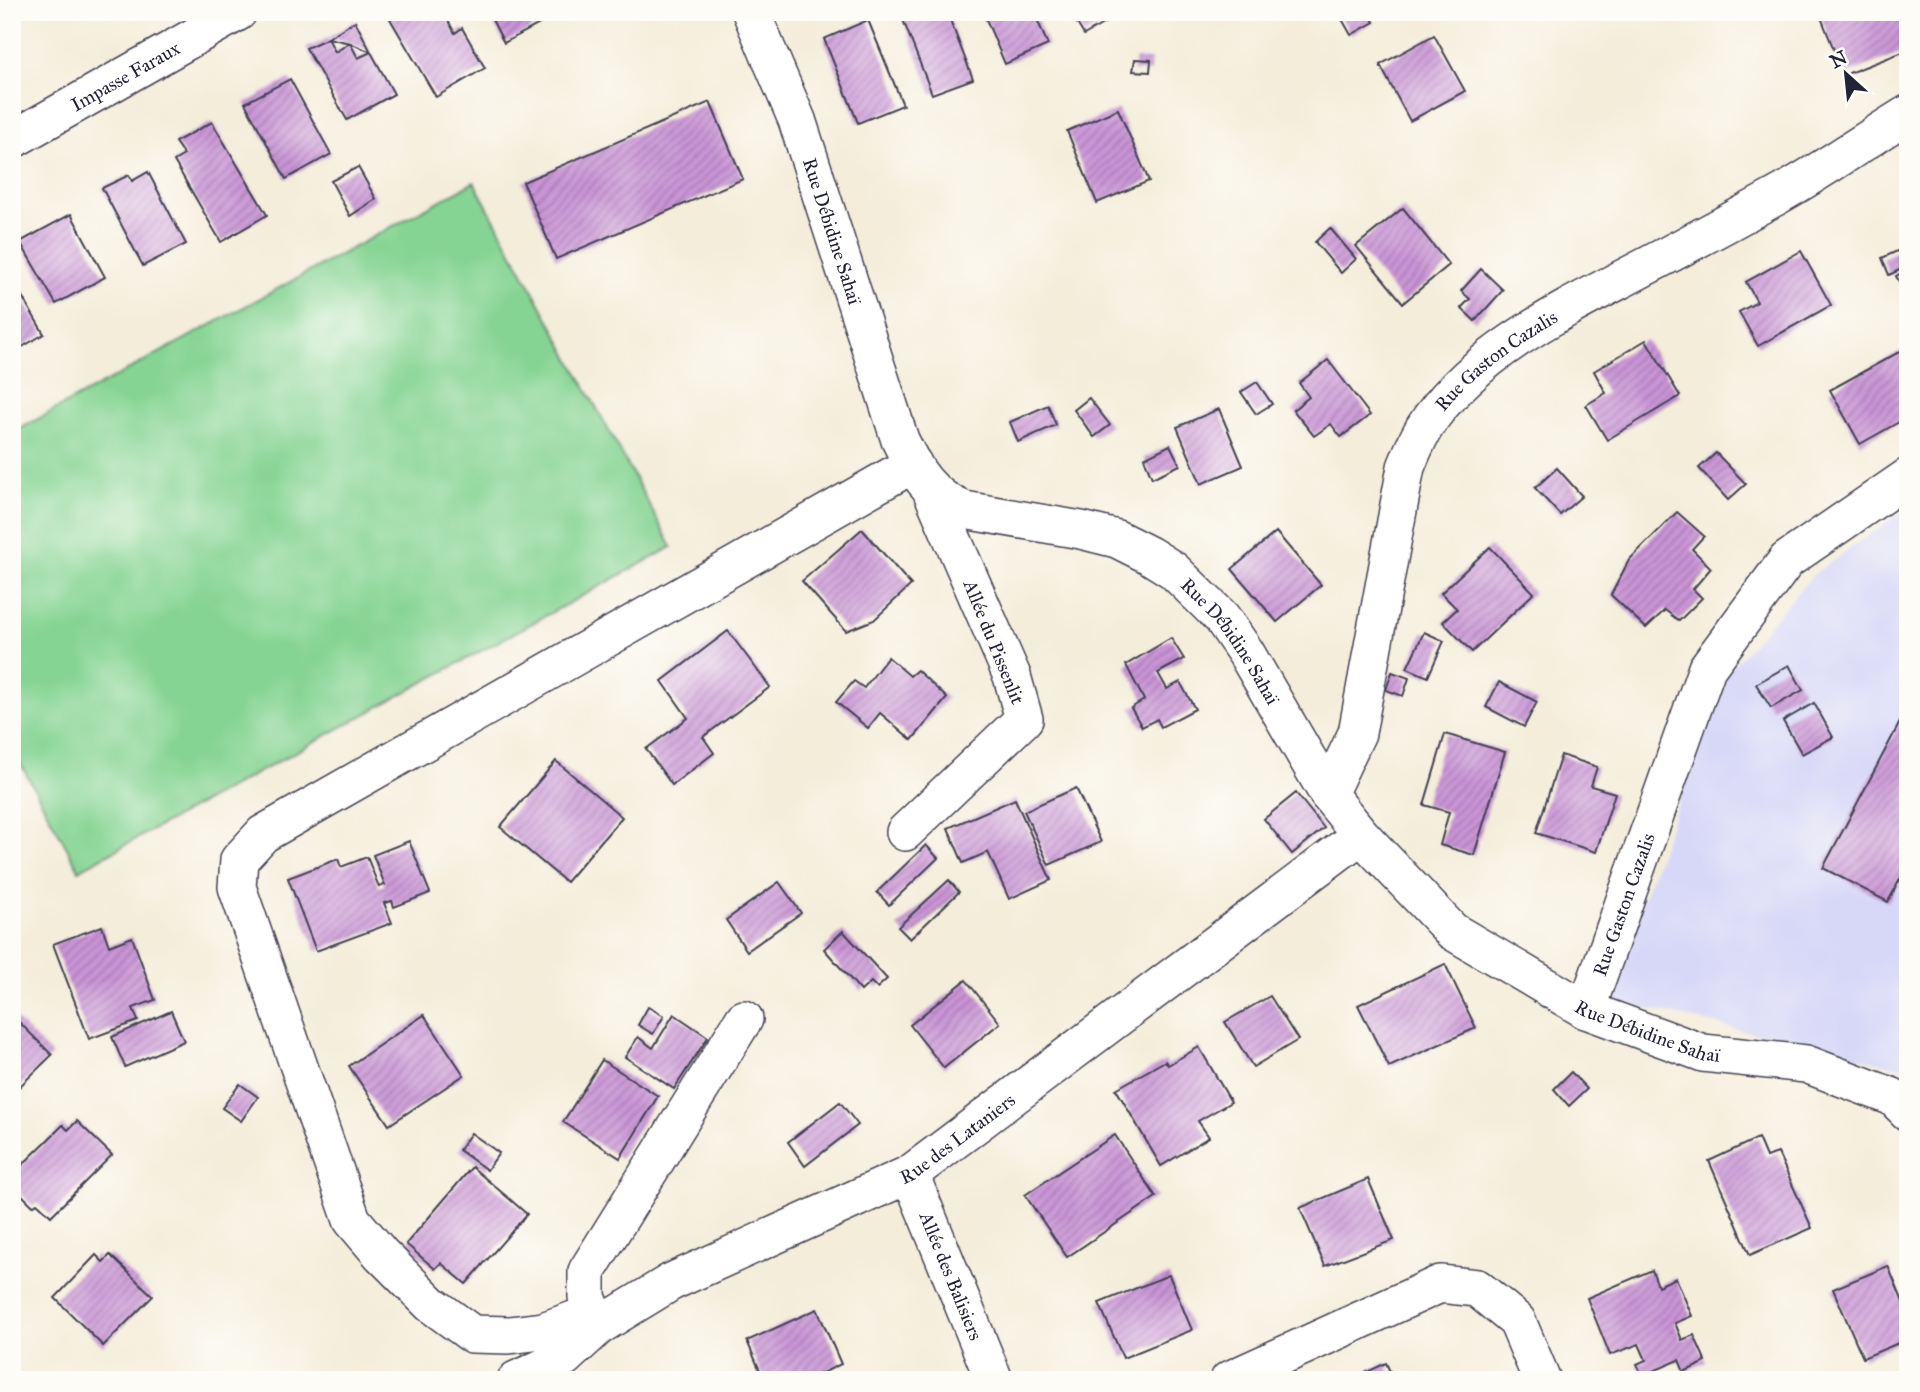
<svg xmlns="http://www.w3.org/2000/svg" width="1920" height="1392" viewBox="0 0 1920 1392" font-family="'IM FELL Great Primer',serif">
<defs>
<pattern id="building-hatch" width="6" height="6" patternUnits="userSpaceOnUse" patternTransform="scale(1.75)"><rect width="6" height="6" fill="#c994d6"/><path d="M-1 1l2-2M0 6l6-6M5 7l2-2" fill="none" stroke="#a378af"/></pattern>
</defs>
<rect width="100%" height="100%" fill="#fdfcf7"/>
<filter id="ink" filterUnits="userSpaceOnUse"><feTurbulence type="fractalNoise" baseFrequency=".0143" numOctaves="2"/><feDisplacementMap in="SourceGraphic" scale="14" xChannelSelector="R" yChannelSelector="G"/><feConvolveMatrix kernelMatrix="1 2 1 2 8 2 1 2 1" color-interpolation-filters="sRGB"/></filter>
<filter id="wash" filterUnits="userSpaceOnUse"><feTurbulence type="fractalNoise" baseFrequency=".00686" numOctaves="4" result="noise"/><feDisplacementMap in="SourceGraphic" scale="28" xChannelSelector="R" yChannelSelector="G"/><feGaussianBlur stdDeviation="1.57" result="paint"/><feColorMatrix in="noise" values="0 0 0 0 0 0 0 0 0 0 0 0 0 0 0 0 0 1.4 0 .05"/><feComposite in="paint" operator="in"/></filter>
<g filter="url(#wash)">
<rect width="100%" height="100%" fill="#f4edda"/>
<!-- built -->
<path fill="#d7d7f8" d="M 1908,508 L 1908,1069 L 1607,999 L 1725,675 L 1814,574 Z"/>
<!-- green -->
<path fill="#85d493" stroke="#547b67" stroke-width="2" d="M 474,182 L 672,547 L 79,870 L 12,748 L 12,433 Z"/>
<g id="blocks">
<!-- building -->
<g fill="url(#building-hatch)">
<path d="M 386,12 L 443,12 L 455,33 L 462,28 L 485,68 L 436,97 Z"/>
<path d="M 488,12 L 547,12 L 551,18 L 504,43 Z"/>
<path d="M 900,12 L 947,12 L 973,79 L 932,94 Z"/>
<path d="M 983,12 L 1034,12 L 1048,45 L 1005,64 Z"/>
<path d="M 1070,12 L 1123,12 L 1084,35 Z"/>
<path d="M 1338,12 L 1369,12 L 1374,22 L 1351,35 Z"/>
<path d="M 1735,12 L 1754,12 L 1740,20 Z"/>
<path d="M 1819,12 L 1908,12 L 1908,50 L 1844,75 Z"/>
<path d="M 868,20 L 903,105 L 858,123 L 824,39 Z"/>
<path d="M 355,21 L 371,52 L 350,43 L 358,58 L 371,52 L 394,94 L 347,120 L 306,48 L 328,38 L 335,52 L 350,43 L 328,38 Z"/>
<path d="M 1434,35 L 1465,91 L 1410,121 L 1380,65 Z"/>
<path d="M 1135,59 L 1151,60 L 1150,72 L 1133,71 Z"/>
<path d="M 290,79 L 331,154 L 286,179 L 245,103 Z"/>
<path d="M 710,102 L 743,179 L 556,259 L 523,182 Z"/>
<path d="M 1118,109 L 1149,181 L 1097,203 L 1067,131 Z"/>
<path d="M 212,122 L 267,215 L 221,242 L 174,161 L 184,155 L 175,142 Z"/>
<path d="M 358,167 L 376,199 L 350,216 L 331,181 Z"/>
<path d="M 148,172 L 186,244 L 143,266 L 102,188 L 129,175 L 132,181 Z"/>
<path d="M 1403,208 L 1449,265 L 1403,303 L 1356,246 Z"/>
<path d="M 71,214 L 105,277 L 56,304 L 20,242 Z"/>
<path d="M 1330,228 L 1356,259 L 1341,273 L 1315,242 Z"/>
<path d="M 1908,246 L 1908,266 L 1889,275 L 1882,258 Z"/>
<path d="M 1801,251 L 1831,305 L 1758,346 L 1739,312 L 1757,302 L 1746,282 Z"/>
<path d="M 1481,269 L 1503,290 L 1475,321 L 1461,308 L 1470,299 L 1461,291 Z"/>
<path d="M 1908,269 L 1908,291 L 1905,292 L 1896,276 Z"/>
<path d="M 12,279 L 44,334 L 12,353 Z"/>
<path d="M 1646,340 L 1680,396 L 1607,440 L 1586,405 L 1606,393 L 1594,371 Z"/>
<path d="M 1908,347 L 1908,417 L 1860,444 L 1830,390 Z"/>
<path d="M 1328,360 L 1370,415 L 1341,437 L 1331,424 L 1314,436 L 1293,410 L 1309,397 L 1299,383 Z"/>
<path d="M 1257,382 L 1272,404 L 1256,414 L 1241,392 Z"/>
<path d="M 1089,398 L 1110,425 L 1094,437 L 1074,410 Z"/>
<path d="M 1048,405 L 1056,425 L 1018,442 L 1010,422 Z"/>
<path d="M 1219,409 L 1243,466 L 1201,484 L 1177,427 Z"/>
<path d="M 1170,445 L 1180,465 L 1152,478 L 1144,458 Z"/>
<path d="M 1716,453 L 1746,484 L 1728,500 L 1699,468 Z"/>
<path d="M 1557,468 L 1582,496 L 1560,515 L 1535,488 Z"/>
<path d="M 1677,512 L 1704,536 L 1692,549 L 1711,568 L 1693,589 L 1702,598 L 1679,621 L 1665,610 L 1646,628 L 1611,595 L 1629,560 Z"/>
<path d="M 862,529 L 911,585 L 874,620 L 846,631 L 802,581 Z"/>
<path d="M 1276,532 L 1321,585 L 1277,622 L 1232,569 Z"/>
<path d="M 1490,547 L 1534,593 L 1472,652 L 1443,622 L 1457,609 L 1441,593 Z"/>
<path d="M 728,631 L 770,687 L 703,737 L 714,753 L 672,785 L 646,749 L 688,718 L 662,681 Z"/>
<path d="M 1424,632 L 1444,641 L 1428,677 L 1407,668 Z"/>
<path d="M 1171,638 L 1184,659 L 1158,673 L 1167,689 L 1180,682 L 1195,709 L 1161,727 L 1157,719 L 1142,727 L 1131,708 L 1144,700 L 1126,665 Z"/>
<path d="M 888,657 L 910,676 L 917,670 L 947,698 L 912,740 L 880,713 L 868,728 L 836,702 L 854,681 L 864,688 Z"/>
<path d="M 1789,665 L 1803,690 L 1771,708 L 1756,684 Z"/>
<path d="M 1392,672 L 1409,678 L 1403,696 L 1386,690 Z"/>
<path d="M 1499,682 L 1537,702 L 1524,727 L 1486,707 Z"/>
<path d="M 1814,703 L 1833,737 L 1802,754 L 1783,721 Z"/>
<path d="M 1908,707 L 1908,864 L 1888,902 L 1823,868 Z"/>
<path d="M 1445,734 L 1505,752 L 1474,855 L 1440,845 L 1449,812 L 1424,805 Z"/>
<path d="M 1561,755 L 1597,767 L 1591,786 L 1615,793 L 1596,852 L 1536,833 Z"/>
<path d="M 556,761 L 622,817 L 566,882 L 500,827 Z"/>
<path d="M 1076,788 L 1101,842 L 1049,865 L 1024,811 Z"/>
<path d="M 1296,793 L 1324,828 L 1292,854 L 1264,819 Z"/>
<path d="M 1015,799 L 1051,880 L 1009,899 L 988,852 L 963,863 L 948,828 Z"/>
<path d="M 409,841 L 430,893 L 394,907 L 392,901 L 384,903 L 392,923 L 316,951 L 288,878 L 338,859 L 341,867 L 367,857 L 379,887 L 385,885 L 373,855 Z"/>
<path d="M 926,845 L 938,858 L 889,905 L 877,892 Z"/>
<path d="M 949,880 L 959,892 L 910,939 L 898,927 Z"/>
<path d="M 779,882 L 801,913 L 747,951 L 726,920 Z"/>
<path d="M 102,926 L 109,946 L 132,937 L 155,1000 L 133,1008 L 138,1021 L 89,1039 L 53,944 Z"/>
<path d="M 843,931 L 887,979 L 877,988 L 871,982 L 861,991 L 824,949 Z"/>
<path d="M 1445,964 L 1476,1028 L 1389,1067 L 1358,1005 Z"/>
<path d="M 966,980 L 1000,1023 L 944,1068 L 910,1025 Z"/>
<path d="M 1270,996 L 1298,1040 L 1253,1067 L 1225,1022 Z"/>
<path d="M 648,1007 L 664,1016 L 653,1034 L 638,1025 Z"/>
<path d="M 171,1011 L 184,1041 L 125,1067 L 112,1037 Z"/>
<path d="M 674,1014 L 708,1037 L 674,1089 L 625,1057 L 638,1037 L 653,1048 Z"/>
<path d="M 12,1015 L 52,1055 L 12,1094 Z"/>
<path d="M 424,1015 L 464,1075 L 389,1125 L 349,1066 Z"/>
<path d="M 1199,1047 L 1231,1102 L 1198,1121 L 1209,1137 L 1161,1166 L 1116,1089 L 1165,1061 L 1168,1065 Z"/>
<path d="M 602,1060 L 658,1096 L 620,1158 L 563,1122 Z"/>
<path d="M 1571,1072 L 1587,1089 L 1569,1106 L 1554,1089 Z"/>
<path d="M 240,1084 L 258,1097 L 241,1121 L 222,1108 Z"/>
<path d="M 840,1102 L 858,1125 L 805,1166 L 788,1142 Z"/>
<path d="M 77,1121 L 112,1155 L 51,1216 L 37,1203 L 33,1206 L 12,1185 L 12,1175 L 63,1125 L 68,1130 Z"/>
<path d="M 471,1133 L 499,1153 L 487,1170 L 459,1150 Z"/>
<path d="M 1115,1135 L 1156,1197 L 1067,1257 L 1025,1195 Z"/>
<path d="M 1758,1138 L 1766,1157 L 1778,1153 L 1812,1228 L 1750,1255 L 1709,1161 Z"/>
<path d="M 472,1167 L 527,1214 L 466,1284 L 441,1263 L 435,1269 L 406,1244 Z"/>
<path d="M 1368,1179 L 1394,1240 L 1325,1266 L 1300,1208 Z"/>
<path d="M 96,1255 L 103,1262 L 110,1255 L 153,1296 L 103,1346 L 55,1298 Z"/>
<path d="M 1888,1266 L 1908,1314 L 1908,1339 L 1863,1358 L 1833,1289 Z"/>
<path d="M 1652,1270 L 1658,1286 L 1676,1278 L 1692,1316 L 1675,1323 L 1682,1340 L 1694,1335 L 1706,1362 L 1684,1372 L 1679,1360 L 1642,1376 L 1637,1364 L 1646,1360 L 1639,1344 L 1610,1355 L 1587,1298 Z"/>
<path d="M 1169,1275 L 1192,1330 L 1123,1358 L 1099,1303 Z"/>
<path d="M 817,1309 L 841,1364 L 808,1380 L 764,1380 L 747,1341 Z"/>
<path d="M 1386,1363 L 1394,1380 L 1350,1380 Z"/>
</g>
</g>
</g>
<g filter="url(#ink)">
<use href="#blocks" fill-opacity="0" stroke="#424053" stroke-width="2"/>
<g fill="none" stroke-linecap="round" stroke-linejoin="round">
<defs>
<g id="street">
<path id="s1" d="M 751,12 L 797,120 L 900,440 C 915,472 931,497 964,510 L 1081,530 L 1117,539 L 1149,555 L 1173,570 L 1222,618 L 1246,653 L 1328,794 L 1361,835 L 1452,931 L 1586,1010 L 1703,1053 L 1806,1064 L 1893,1097 L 1908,1112"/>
<path id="s2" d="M 12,140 L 238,12"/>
<path id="s3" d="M 1328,794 L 1357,733 L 1406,467 C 1413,450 1419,434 1430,419 C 1477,354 1553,315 1622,279 C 1674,252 1726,224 1777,196 C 1822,171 1864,141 1908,114"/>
<path d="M 905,832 L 1024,719 L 1012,676 L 932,492"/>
<path id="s4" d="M 1586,1010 L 1707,668 L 1787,560 L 1908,477"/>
<path id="s5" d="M 910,1174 L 994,1380"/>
<path d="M 593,1313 L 543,1331 L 509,1335 L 472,1334 L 431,1304 L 381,1254 L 352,1220 L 237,887 L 239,860 L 263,834 L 913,464"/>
<path d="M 599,1326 L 587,1297 L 587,1271 L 744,1019"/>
<path id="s6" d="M 516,1380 L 564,1358 L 599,1326 L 671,1282 L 910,1174 L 1361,835"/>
<path d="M 1229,1380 L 1440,1284 L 1477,1288 L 1517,1321 L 1542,1380"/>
</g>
</defs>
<!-- street casing -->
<use href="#street" stroke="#424053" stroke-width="40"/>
<!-- street -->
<use href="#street" stroke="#fff" stroke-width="37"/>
</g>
</g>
<g text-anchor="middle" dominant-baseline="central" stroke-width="6" stroke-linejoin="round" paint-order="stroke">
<!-- street labels -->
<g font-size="19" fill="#22223b" stroke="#fdfcf7">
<text stroke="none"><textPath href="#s2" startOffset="130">Impasse Faraux</textPath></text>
<text stroke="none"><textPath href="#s1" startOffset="234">Rue Débidine Sahaï</textPath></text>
<text stroke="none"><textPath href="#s3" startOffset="481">Rue Gaston Cazalis</textPath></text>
<text transform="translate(994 642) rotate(68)">Allée du Pissenlit</text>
<text stroke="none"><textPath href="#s1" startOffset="863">Rue Débidine Sahaï</textPath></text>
<text stroke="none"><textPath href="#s4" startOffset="112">Rue Gaston Cazalis</textPath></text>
<text stroke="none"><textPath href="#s1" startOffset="1451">Rue Débidine Sahaï</textPath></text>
<text stroke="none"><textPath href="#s6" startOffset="506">Rue des Lataniers</textPath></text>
<text stroke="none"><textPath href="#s5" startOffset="110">Allée des Balisiers</textPath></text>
</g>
</g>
<!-- margin -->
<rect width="1920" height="1392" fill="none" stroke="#fdfcf7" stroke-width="42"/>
<!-- north arrow -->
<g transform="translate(1846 74) rotate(333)" stroke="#fdfcf7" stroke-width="5" paint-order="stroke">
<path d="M0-5L12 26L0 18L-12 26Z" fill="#22223b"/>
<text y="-10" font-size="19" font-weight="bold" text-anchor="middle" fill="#22223b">N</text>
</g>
</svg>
